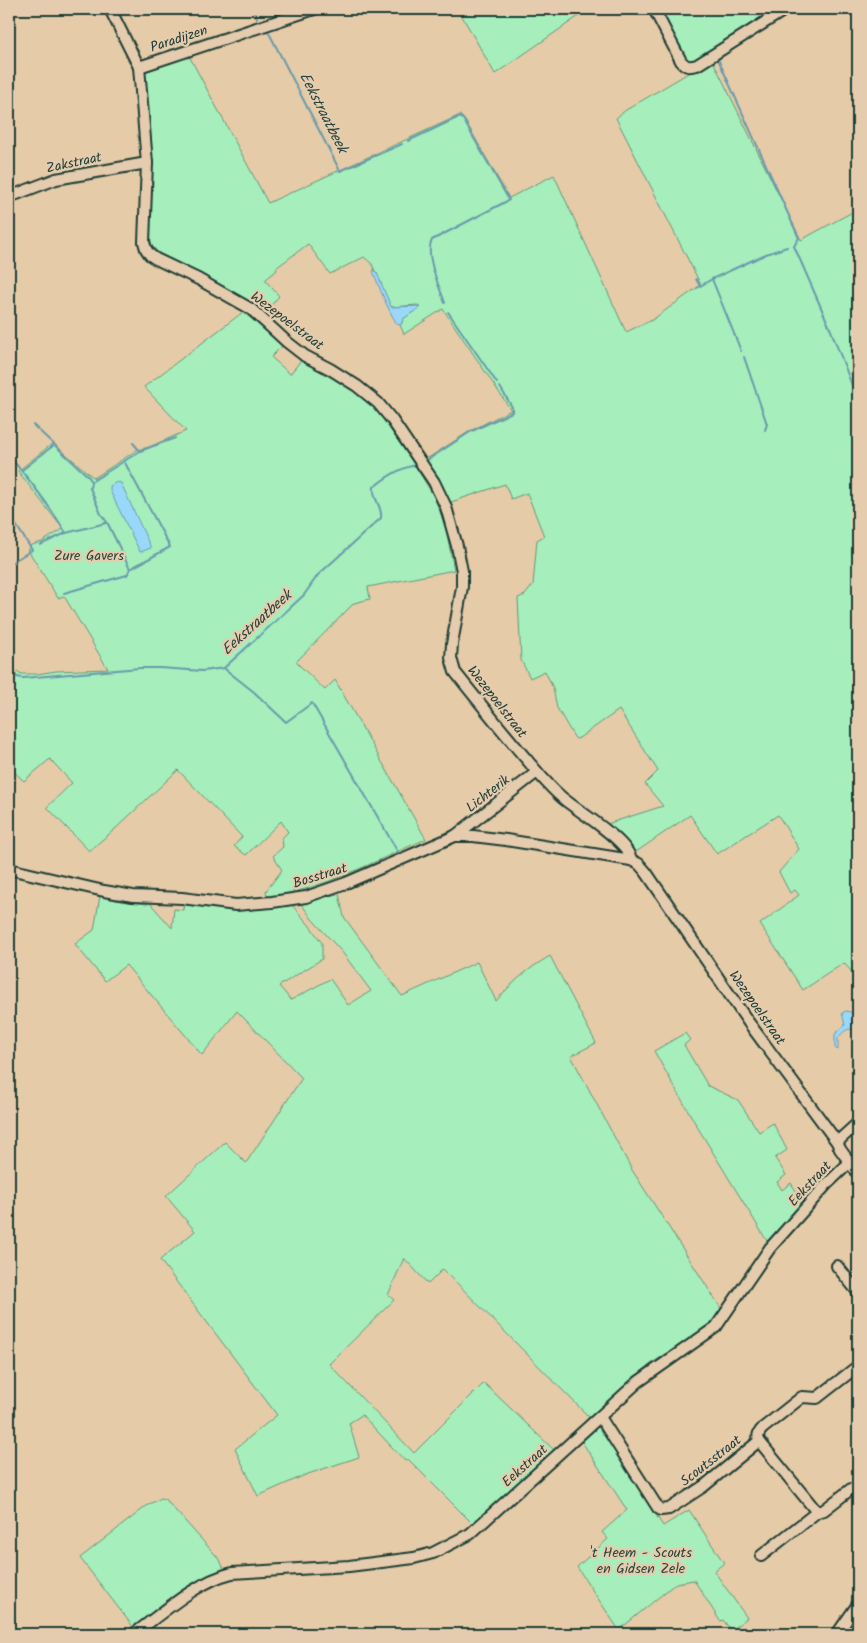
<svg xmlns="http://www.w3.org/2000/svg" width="867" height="1643" viewBox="0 0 867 1643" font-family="Kalam,sans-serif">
<rect width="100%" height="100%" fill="#e6cba8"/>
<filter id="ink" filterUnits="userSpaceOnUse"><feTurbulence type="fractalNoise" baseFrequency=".02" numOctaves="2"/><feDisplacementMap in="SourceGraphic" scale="10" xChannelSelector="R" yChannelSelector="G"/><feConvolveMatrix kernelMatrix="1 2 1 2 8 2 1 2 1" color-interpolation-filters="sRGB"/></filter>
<g filter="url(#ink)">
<!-- green -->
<g fill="#a6eebc" stroke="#629678">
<path d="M 458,9 L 589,9 L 495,74 Z"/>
<path d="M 659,9 L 776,9 L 696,60 L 688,61 L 683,59 Z"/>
<path d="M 188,54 L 268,203 L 460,115 L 466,122 L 509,198 L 554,175 L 626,332 L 652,320 L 701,285 L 616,118 L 626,110 L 712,59 L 801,240 L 858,209 L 858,979 L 844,963 L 803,990 L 760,924 L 799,895 L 795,890 L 790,893 L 779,872 L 799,849 L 778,815 L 717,854 L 690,815 L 636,852 L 607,824 L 663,806 L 645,784 L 658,771 L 619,710 L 579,738 L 576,739 L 574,737 L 557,708 L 553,688 L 545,671 L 530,678 L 521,660 L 518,598 L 525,595 L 533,585 L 537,540 L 544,536 L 527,493 L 511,499 L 505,484 L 448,503 L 425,460 L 470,431 L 511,410 L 443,309 L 404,334 L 400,325 L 402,323 L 403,319 L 419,308 L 418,305 L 391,307 L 372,264 L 364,257 L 330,274 L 308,244 L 276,268 L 277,270 L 265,280 L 279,296 L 264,314 L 197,272 L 159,253 L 152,246 L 150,238 L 151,157 L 144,71 L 155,64 Z"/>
<path d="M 243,312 L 283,345 L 271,357 L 290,374 L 302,359 L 351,387 L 376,409 L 414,464 L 433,495 L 445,524 L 454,570 L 368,587 L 370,599 L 354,603 L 296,662 L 325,690 L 335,680 L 426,839 C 374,861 323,890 267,897 L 266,891 L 282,870 L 273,856 L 283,847 L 282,838 L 288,832 L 281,821 L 246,855 L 234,846 L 242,837 L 178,770 L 115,829 L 89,851 L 47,807 L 72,783 L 50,759 L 24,781 L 12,770 L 9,773 L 9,665 L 14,670 L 22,674 L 37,674 L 56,671 L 108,669 L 64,596 L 58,598 L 28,550 L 31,548 L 29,546 L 42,542 L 63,529 L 18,471 L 53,443 L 94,478 L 137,450 L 149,447 L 186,431 L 144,387 Z"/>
<path d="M 339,894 L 344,917 L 402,996 L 477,962 L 496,1001 C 514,981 526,970 550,956 L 596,1043 L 571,1056 L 632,1170 L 722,1310 C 706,1334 678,1345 655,1361 C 631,1378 612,1398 591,1419 L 443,1269 L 428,1284 L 404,1258 L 388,1295 L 394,1300 L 329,1364 L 414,1453 L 484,1383 L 555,1451 L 496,1506 L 473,1524 L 408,1459 L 405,1461 L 362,1415 L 349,1423 L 359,1457 L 305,1475 L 258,1496 L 235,1449 L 277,1415 L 160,1260 L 195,1231 L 166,1196 L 225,1142 L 246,1163 L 302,1078 L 237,1011 L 202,1055 L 126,965 L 105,981 L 75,944 L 94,930 L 100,896 L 120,901 L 148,904 L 149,902 L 172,928 L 174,909 L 183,910 L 184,903 L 186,905 L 240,910 L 291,904 L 310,926 L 322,943 L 322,959 L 279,986 L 291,1000 L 330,979 L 348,1005 L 371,991 L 342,952 L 312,919 L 300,902 Z"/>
<path d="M 685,1033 L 690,1040 L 684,1045 L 708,1086 L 738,1100 L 759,1132 L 773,1123 L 787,1150 L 775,1158 L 786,1175 L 777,1182 L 782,1190 L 791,1183 L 804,1204 L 767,1241 L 698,1128 L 654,1051 Z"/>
<path d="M 599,1426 L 663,1526 L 689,1510 L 724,1563 L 714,1571 L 747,1618 L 731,1630 L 723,1620 L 720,1621 L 694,1580 L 676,1583 L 619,1630 L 577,1567 L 608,1539 L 602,1532 L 627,1510 L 582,1442 Z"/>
<path d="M 161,1498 L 166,1500 L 220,1560 L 224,1569 L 191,1586 L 134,1628 L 80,1558 L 148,1505 Z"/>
</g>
<!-- water -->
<g fill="#9ad8fb" stroke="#699aab">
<path d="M 374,270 L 377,273 L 391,307 L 420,306 L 419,308 L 403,319 L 401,325 L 397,324 C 387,308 380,289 373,271 Z"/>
<path d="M 117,482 L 121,483 L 151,548 L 140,552 L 110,491 L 110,486 Z"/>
<path d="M 846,1011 L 858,1014 L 858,1029 L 855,1030 C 847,1027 843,1032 838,1038 L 838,1050 L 835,1048 L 835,1034 L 845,1025 L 842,1013 Z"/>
</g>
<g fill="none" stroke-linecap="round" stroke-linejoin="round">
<!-- stream -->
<g stroke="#699aab" stroke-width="2">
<path d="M 253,9 L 257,18"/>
<path d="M 759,9 L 763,15"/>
<path d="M 770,26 L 718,59 L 799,238 L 794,246 L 830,328 L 853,388 L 858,406"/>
<path d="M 268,31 L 340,171 L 402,144"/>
<path d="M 408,141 L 459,117 L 463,119 L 509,200 L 432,240 C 424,254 440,288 445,303"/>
<path d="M 696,279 L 700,286"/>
<path d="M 697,288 L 712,279"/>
<path d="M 448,312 L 497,383"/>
<path d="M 741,351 L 712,279 L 766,254 L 787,247"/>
<path d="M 744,357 L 767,424 L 765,430"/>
<path d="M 33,425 L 89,477 L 91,482 L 90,488 L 101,514 L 107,522 L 130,569 L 170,547 L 124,461"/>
<path d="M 133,443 L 140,451"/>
<path d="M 9,456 C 30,480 49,505 66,533"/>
<path d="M 426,461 L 470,432 L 512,412 L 512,407 L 500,387"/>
<path d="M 22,470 L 54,445"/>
<path d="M 91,482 L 140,451 L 175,438"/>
<path d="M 9,514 L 32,550 L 9,564"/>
<path d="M 40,545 L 66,533 L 106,523"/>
<path d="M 64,593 L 127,575 L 130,569"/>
<path d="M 9,669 L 17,677 L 23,678 L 140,668 L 160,668 L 203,671 L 224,668 L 304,595 L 318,575 L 381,518 C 383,507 372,498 374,487 C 386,477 402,467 417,465"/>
<path d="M 225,669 L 254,692 L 286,722 L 312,703 L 399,854"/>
</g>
<defs>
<g id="minor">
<path d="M 110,9 L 139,67 L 147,163 L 144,242 L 146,249 L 150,255 L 156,259 L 198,279 L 251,309 L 287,342 L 305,356 L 330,369 L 357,386 L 378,403 L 392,420 L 434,482 L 446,507 L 457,546 L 462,571 L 462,587 L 452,644 L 451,658 L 455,672 C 479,702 503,732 528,761 C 539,774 551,789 565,800 C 580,812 629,842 631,860"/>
<path d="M 654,9 L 681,61 C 686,67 689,67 697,65 L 786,9"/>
<path d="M 139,67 L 314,9"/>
<path d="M 9,197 L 56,179 L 147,163"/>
<path d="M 455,836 L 537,772"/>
<path d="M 9,869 L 104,891 L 133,896 L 182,898 L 236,905 L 272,902 L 306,897 L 346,883 L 455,836 L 473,836 L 506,840 L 631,860 L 639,864 L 646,872 L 749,1023 L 837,1142 L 840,1149 L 858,1174"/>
<path d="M 837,1142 L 858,1123"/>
<path d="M 837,1266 L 858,1292"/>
<path d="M 600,1417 L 658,1508 L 661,1510 L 669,1509 L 704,1486 L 759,1441 C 757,1435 759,1432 763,1428 L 802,1397 L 817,1398 L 858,1366"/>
<path d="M 759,1441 L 817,1512 L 824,1510 L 851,1489 L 858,1491"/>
<path d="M 761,1556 L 817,1512"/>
<path d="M 134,1634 C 164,1612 196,1582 232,1573 L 349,1566 L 414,1558 L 433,1553 L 470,1534 L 638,1382 L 716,1327 L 770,1248 L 826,1185 L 849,1163"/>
<path d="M 837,1634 L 858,1604"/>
</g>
</defs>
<!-- minor casing -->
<use href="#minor" stroke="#1f3d34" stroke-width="14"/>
<!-- minor -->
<use href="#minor" stroke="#e6ccae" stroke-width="10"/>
</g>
</g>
<g text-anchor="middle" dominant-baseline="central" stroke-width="4.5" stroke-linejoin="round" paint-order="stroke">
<!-- street labels -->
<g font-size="14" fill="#1f3d34" stroke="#e6ccae">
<text transform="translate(179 39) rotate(-18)">Paradijzen</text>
<text transform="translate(74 163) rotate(-12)">Zakstraat</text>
<text transform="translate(287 321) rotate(37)">Wezepoelstraat</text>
<text transform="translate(497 702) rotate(52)">Wezepoelstraat</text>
<text transform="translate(488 794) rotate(-38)">Lichterik</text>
<text transform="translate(320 876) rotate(-17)">Bosstraat</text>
<text transform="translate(757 1008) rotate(55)">Wezepoelstraat</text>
<text transform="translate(810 1184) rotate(-47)">Eekstraat</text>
<text transform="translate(711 1461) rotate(-38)">Scoutsstraat</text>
<text transform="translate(525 1466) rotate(-42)">Eekstraat</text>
</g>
<!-- park labels -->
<g font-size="14" fill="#26463b" stroke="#e6ccae">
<text x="89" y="556">Zure Gavers</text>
<text x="641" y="1553">'t Heem - Scouts<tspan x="641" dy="16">en Gidsen Zele</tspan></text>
</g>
<!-- water labels -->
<g font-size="15" font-style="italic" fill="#25453e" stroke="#e6ccae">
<text transform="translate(323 113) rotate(63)">Eekstraatbeek</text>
<text transform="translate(257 623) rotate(-42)">Eekstraatbeek</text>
</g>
</g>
<!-- margin -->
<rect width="867" height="1643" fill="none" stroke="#e6ccae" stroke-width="30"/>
<rect x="15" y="15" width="837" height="1613" fill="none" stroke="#1f3d34" stroke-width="2" filter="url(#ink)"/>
</svg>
